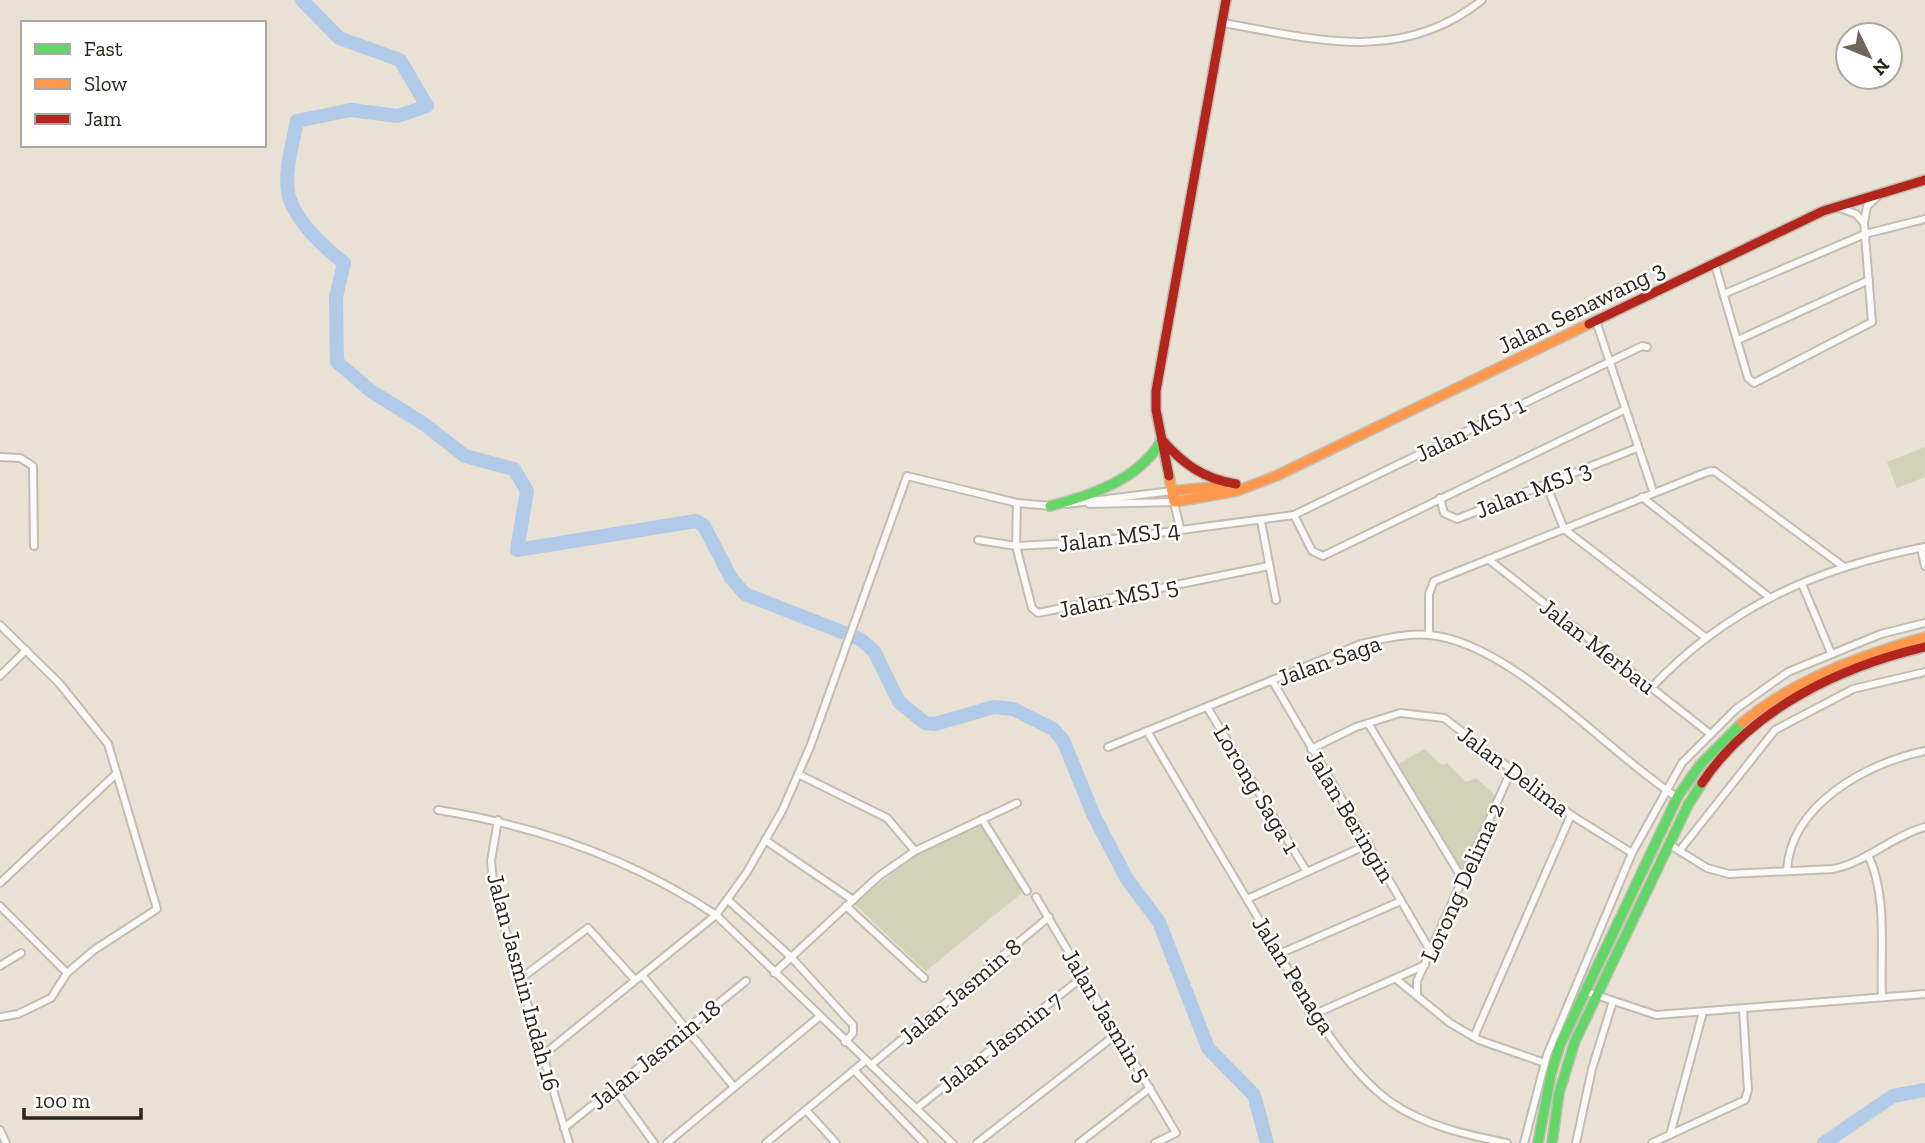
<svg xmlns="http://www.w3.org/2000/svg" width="1925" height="1143" viewBox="0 0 1925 1143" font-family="'Zilla Slab',serif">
<rect width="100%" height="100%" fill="#e9e1d3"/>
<!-- green -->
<g fill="#d2d2b8">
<path d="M 1925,447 L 1925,477 L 1897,488 L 1887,462 Z"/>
<path d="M 1424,749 L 1442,765 L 1447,763 L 1466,782 L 1476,778 L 1497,797 L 1464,875 L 1399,764 Z"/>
<path d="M 981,823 L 1023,892 L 926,971 L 854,904 L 916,854 Z"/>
</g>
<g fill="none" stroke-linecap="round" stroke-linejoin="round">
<!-- river -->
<g stroke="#b1cae8" stroke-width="14">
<path d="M 302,0 L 339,38 L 400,60 L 427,106 L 398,116 L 351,110 L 297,121 C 293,143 283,174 289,197 C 297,223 324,247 344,263 L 336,297 L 337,362 L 371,391 L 424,424 L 465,456 L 514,469 L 527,491 L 517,550 L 696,521 L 704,526 L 731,578 L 745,594 L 860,639 L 874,651 L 899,702 L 925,723 L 935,724 L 994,707 L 1013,709 L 1053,729 L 1063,740 L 1094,816 L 1127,879 L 1159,922 L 1208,1048 L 1254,1095 L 1267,1143"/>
<path d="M 1824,1143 L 1893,1096 L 1925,1090"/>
</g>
<defs>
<g id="street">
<path d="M 1223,23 C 1315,39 1401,65 1482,0"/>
<path d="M 1840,208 L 1856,214 L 1864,223"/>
<path d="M 1715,265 L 1748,378 L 1754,383 L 1872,322 L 1864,223 L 1867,206 L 1877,197"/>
<path d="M 1724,294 L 1865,234 L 1925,219"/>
<path d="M 1596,321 L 1652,488"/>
<path d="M 1738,340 L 1869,280"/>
<path d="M 0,457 L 20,458 L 33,466 L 34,546"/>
<path d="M 1546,484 L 1564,529 L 1705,637"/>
<path d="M 1642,497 L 1769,597"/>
<path d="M 1440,498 L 1444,513 L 1457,519 L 1637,448"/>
<path d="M 1017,503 L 1016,546 L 1032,608 L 1038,613 L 1269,566"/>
<path d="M 1067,504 L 1172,491"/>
<path d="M 1089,504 L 1174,502 L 1180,528"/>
<path d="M 1294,515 L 1312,551 L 1323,556 L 1624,410"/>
<path d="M 1261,521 L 1276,600"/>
<path d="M 978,540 L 1016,546 L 1090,542 L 1294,515 L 1642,346 L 1647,347"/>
<path d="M 1921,548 L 1925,566"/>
<path d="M 1488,559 L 1709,733"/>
<path d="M 1802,584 L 1831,653"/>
<path d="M 0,625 L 59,683 L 108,744 L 157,909 L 94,950 L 67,973 L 51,998 L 18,1014 L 0,1017"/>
<path d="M 1429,635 L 1429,594 L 1434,581 L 1707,472 L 1714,471 L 1721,476 L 1844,567"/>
<path d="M 0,676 L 26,650"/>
<path d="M 1272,680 L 1431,952"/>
<path d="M 1651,688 C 1727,607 1817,568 1925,547"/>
<path d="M 1207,707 L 1307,872"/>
<path d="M 1368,723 L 1463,880"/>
<path d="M 1147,731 C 1186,797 1225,862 1264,928 C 1297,984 1338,1065 1392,1103 C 1426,1126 1467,1135 1507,1143"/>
<path d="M 1108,747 L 1361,644 C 1383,639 1406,633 1429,635 C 1511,642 1608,753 1678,798"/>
<path d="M 1311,749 L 1356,727 L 1400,713 L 1444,718 L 1571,815 L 1632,853"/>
<path d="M 798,774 L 887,818 L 915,851"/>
<path d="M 438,810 C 538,826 631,858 716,915 L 952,1143"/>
<path d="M 982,819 L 1027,891"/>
<path d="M 498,820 L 491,861 L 494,892 L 569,1143"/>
<path d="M 765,840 L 853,900"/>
<path d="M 1670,845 L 1707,868 L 1729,874 L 1833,869 C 1867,862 1892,836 1925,827"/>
<path d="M 1680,850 L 1775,730 L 1853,689 L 1925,672"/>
<path d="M 1868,855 C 1888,896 1880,952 1882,996"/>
<path d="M 1787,870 C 1791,804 1867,763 1925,751"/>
<path d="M 0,883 L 117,773"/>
<path d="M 1036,897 L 1176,1133 L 1155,1143"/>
<path d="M 1247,899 L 1369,844"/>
<path d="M 728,900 L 791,957 L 853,1025 L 853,1033 L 845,1042"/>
<path d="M 0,906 L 67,973"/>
<path d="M 846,906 L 924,978"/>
<path d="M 1279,954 L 1401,901"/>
<path d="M 0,966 L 21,953"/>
<path d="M 774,973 L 879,876 L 915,851 L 1017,803"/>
<path d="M 642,975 L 734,1087"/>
<path d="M 520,979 L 588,928 L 635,980"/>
<path d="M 1396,979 L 1450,1023 L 1479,1040 L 1545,1063"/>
<path d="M 1584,991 L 1656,1015 L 1925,994"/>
<path d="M 1417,995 L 1417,981 L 1511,771"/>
<path d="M 1317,1013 L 1425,965"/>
<path d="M 1474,1037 L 1571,815"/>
<path d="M 543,1055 L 716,915 L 747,872 L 782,811 L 810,747 L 907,476 L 1017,503 L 1052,506"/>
<path d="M 871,1065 L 1049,917"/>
<path d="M 854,1070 L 924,1143"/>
<path d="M 614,1088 L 654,1143"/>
<path d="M 917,1108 L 1084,976"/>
<path d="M 806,1110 L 836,1143"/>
<path d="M 564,1128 L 746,981"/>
<path d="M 0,1130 L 6,1143"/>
<path d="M 1670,1135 L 1703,1012"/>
<path d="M 667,1143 L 819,1017"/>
<path d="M 766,1143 L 865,1061"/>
<path d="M 977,1143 L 1118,1033"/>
<path d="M 1079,1143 L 1150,1088"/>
<path d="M 1524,1143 L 1547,1055 L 1632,853 L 1682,763 L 1736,709 L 1788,672 L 1881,634 L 1925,623"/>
<path d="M 1576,1143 L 1592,1069 L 1613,1001"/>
<path d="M 1652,1143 L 1745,1100 L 1748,1090 L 1743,1009"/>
</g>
<g id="fast">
<path d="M 1050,506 C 1090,496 1140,479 1161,441"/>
<path d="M 1538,1143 L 1551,1074 L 1560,1045 L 1678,796 L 1700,765 L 1742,723"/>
<path d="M 1552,1143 L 1559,1093 L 1575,1041 L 1688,805 L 1702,783"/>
</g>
<g id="slow">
<path d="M 1169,476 L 1174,502 L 1237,491 L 1276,476 L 1589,324"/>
<path d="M 1172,491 L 1223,486"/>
<path d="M 1742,723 C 1795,679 1860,656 1925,637"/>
</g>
<g id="jam">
<path d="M 1589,324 L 1823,211 L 1925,180"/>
<path d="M 1162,440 C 1183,464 1204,479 1236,484"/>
<path d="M 1169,476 L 1156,410 L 1156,391 L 1226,0"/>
<path d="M 1702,783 C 1751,709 1840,667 1925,647"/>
</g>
</defs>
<!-- street casing -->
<use href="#street" stroke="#c2bdb2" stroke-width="10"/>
<!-- fast casing -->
<use href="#fast" stroke="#c2bdb2" stroke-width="12"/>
<!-- slow casing -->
<use href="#slow" stroke="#c2bdb2" stroke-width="12"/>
<!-- jam casing -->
<use href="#jam" stroke="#c2bdb2" stroke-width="12"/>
<!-- street -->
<use href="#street" stroke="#fcfaf8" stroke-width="6"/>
<!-- fast -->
<use href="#fast" stroke="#63d668" stroke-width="9"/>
<!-- slow -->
<use href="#slow" stroke="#ff974d" stroke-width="9"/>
<!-- jam -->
<use href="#jam" stroke="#b3261e" stroke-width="9"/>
</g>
<g text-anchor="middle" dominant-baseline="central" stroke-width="5" stroke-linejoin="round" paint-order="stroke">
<!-- street labels -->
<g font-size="24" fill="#2a261c" stroke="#fff">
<text transform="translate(1581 307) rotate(-26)">Jalan Senawang 3</text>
<text transform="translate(1470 429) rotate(-26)">Jalan MSJ 1</text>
<text transform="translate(1533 489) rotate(-21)">Jalan MSJ 3</text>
<text transform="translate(1119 536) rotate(-7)">Jalan MSJ 4</text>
<text transform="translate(1118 597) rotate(-12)">Jalan MSJ 5</text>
<text transform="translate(1598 646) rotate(38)">Jalan Merbau</text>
<text transform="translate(1329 660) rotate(-20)">Jalan Saga</text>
<text transform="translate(1514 771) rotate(37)">Jalan Delima</text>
<text transform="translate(1257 789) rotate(59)">Lorong Saga 1</text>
<text transform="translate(1351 816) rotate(59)">Jalan Beringin</text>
<text transform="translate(1462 882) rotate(-66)">Lorong Delima 2</text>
<text transform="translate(1294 975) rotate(58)">Jalan Penaga</text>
<text transform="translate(524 982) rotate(75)">Jalan Jasmin Indah 16</text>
<text transform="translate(960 991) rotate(-40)">Jalan Jasmin 8</text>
<text transform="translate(1107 1015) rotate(59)">Jalan Jasmin 5</text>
<text transform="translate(1000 1042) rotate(-38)">Jalan Jasmin 7</text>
<text transform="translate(655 1054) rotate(-39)">Jalan Jasmin 18</text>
</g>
</g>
<!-- legend -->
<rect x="21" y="21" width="245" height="126" fill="#ffffff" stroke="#aaa8a4" stroke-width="2"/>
<rect x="35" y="44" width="35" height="10" fill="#63d668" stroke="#aaa8a4" stroke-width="2"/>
<text x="84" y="56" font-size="21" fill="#2a261c">Fast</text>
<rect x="35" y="79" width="35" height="10" fill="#ff974d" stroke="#aaa8a4" stroke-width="2"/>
<text x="84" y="91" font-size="21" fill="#2a261c">Slow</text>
<rect x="35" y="114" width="35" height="10" fill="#b3261e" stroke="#aaa8a4" stroke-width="2"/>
<text x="84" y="126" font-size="21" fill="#2a261c">Jam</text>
<!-- north arrow -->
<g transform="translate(1869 56) rotate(133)"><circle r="33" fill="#ffffff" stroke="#aaa8a4" stroke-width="2"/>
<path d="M0-5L12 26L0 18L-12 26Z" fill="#6d675c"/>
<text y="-10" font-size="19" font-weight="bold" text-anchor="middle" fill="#2a261c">N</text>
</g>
<!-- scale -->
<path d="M24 1108v10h117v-10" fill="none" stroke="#2a261c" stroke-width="3.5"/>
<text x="35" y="1108" font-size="21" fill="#2a261c" stroke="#ffffff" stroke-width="5" paint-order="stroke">100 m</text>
</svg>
